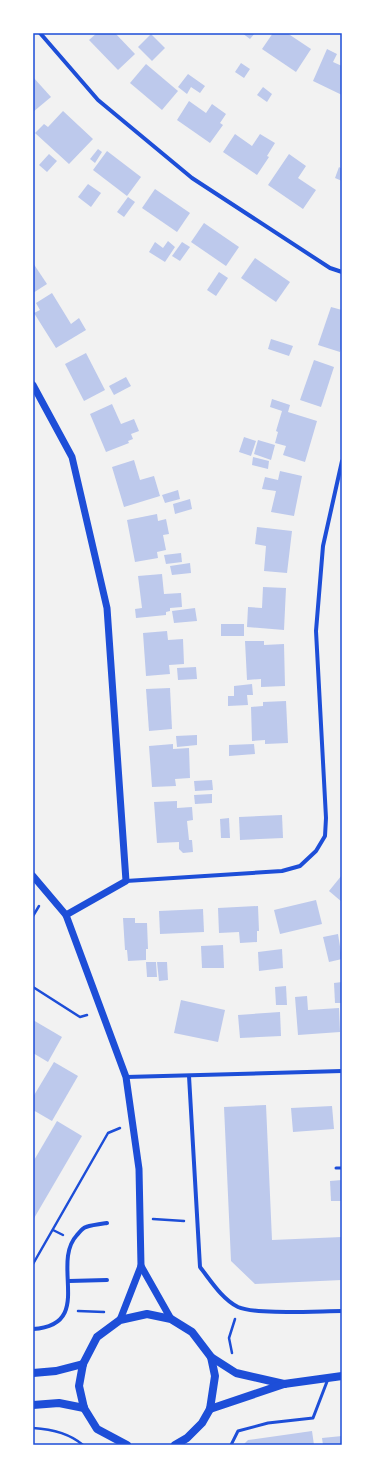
<svg xmlns="http://www.w3.org/2000/svg" width="375" height="1478" viewBox="0 0 375 1478" font-family="'IBM Plex Sans',sans-serif">
<rect width="100%" height="100%" fill="#f2f2f2"/>
<!-- building -->
<g fill="#bdc9ec">
<path d="M 97,33 L 115,33 L 135,54 L 118,70 L 89,40 Z"/>
<path d="M 242,33 L 255,33 L 250,39 Z"/>
<path d="M 273,33 L 287,33 L 311,49 L 296,72 L 262,49 Z"/>
<path d="M 151,34 L 165,48 L 152,61 L 138,47 Z"/>
<path d="M 327,49 L 337,54 L 333,62 L 342,66 L 342,95 L 313,81 Z"/>
<path d="M 241,63 L 250,69 L 244,78 L 235,72 Z"/>
<path d="M 146,64 L 178,91 L 162,110 L 130,83 Z"/>
<path d="M 188,74 L 205,86 L 200,93 L 191,87 L 187,94 L 178,87 Z"/>
<path d="M 33,77 L 51,97 L 33,112 Z"/>
<path d="M 263,87 L 272,94 L 267,102 L 257,95 Z"/>
<path d="M 189,101 L 206,113 L 212,104 L 226,114 L 220,123 L 223,125 L 210,143 L 177,120 Z"/>
<path d="M 63,111 L 93,139 L 69,164 L 35,133 L 44,124 L 48,127 Z"/>
<path d="M 235,134 L 252,146 L 260,134 L 275,143 L 267,156 L 269,157 L 257,175 L 223,152 Z"/>
<path d="M 98,149 L 102,152 L 95,163 L 90,159 Z"/>
<path d="M 107,151 L 141,177 L 127,196 L 93,170 Z"/>
<path d="M 49,154 L 57,161 L 47,172 L 39,165 Z"/>
<path d="M 289,154 L 306,166 L 298,178 L 316,190 L 303,209 L 268,185 Z"/>
<path d="M 339,167 L 342,169 L 342,181 L 335,178 Z"/>
<path d="M 88,184 L 101,193 L 91,207 L 78,197 Z"/>
<path d="M 155,189 L 190,213 L 177,232 L 142,208 Z"/>
<path d="M 128,197 L 135,202 L 124,217 L 117,212 Z"/>
<path d="M 204,223 L 239,247 L 226,266 L 191,242 Z"/>
<path d="M 168,241 L 175,247 L 165,262 L 149,252 L 155,242 L 163,248 Z"/>
<path d="M 182,242 L 190,247 L 180,261 L 172,256 Z"/>
<path d="M 255,258 L 290,282 L 276,302 L 241,278 Z"/>
<path d="M 33,263 L 47,284 L 33,293 Z"/>
<path d="M 219,272 L 228,278 L 216,296 L 207,290 Z"/>
<path d="M 52,293 L 71,324 L 79,318 L 86,330 L 56,348 L 34,313 L 40,310 L 36,303 Z"/>
<path d="M 331,307 L 342,310 L 342,346 L 340,352 L 318,345 Z"/>
<path d="M 271,339 L 293,346 L 289,356 L 268,349 Z"/>
<path d="M 86,353 L 105,390 L 84,401 L 65,364 Z"/>
<path d="M 314,360 L 334,367 L 321,407 L 300,400 Z"/>
<path d="M 126,377 L 131,386 L 114,395 L 109,386 Z"/>
<path d="M 272,399 L 290,405 L 288,412 L 317,421 L 305,462 L 283,455 L 286,446 L 275,443 L 278,432 L 276,431 L 282,411 L 270,407 Z"/>
<path d="M 112,404 L 121,424 L 134,419 L 139,431 L 131,434 L 133,439 L 128,441 L 129,443 L 106,452 L 90,414 Z"/>
<path d="M 244,437 L 256,441 L 251,456 L 239,452 Z"/>
<path d="M 258,440 L 275,445 L 271,460 L 254,454 Z"/>
<path d="M 253,457 L 269,461 L 268,469 L 252,465 Z"/>
<path d="M 134,460 L 140,480 L 154,476 L 160,496 L 124,507 L 112,467 Z"/>
<path d="M 280,471 L 302,476 L 294,516 L 271,512 L 276,491 L 262,489 L 265,477 L 278,480 Z"/>
<path d="M 178,490 L 180,499 L 165,503 L 162,495 Z"/>
<path d="M 190,499 L 192,509 L 175,514 L 173,504 Z"/>
<path d="M 157,514 L 158,521 L 166,519 L 169,534 L 163,535 L 166,550 L 157,552 L 158,558 L 135,562 L 127,520 Z"/>
<path d="M 257,527 L 292,531 L 287,573 L 264,571 L 266,546 L 255,544 Z"/>
<path d="M 181,553 L 182,562 L 166,564 L 164,555 Z"/>
<path d="M 190,563 L 191,573 L 172,575 L 170,566 Z"/>
<path d="M 162,574 L 164,594 L 181,593 L 182,607 L 170,608 L 170,611 L 166,612 L 166,615 L 136,618 L 135,609 L 142,608 L 138,576 Z"/>
<path d="M 263,587 L 286,588 L 284,630 L 247,627 L 248,607 L 262,608 Z"/>
<path d="M 195,608 L 197,621 L 174,623 L 172,611 Z"/>
<rect x="221" y="624" width="23" height="12"/>
<path d="M 167,631 L 168,640 L 183,639 L 184,664 L 169,665 L 170,674 L 146,676 L 143,633 Z"/>
<path d="M 245,641 L 264,641 L 264,645 L 284,644 L 285,686 L 261,687 L 261,679 L 247,680 Z"/>
<path d="M 196,667 L 197,679 L 178,680 L 177,668 Z"/>
<path d="M 252,684 L 253,695 L 247,695 L 248,705 L 228,706 L 228,696 L 234,696 L 234,686 Z"/>
<path d="M 170,688 L 172,729 L 149,731 L 146,689 Z"/>
<path d="M 286,701 L 288,743 L 265,744 L 265,740 L 252,741 L 251,707 L 263,706 L 263,702 Z"/>
<path d="M 197,735 L 197,745 L 177,747 L 176,736 Z"/>
<path d="M 173,744 L 173,749 L 189,748 L 190,778 L 175,779 L 176,786 L 152,787 L 149,746 Z"/>
<path d="M 254,744 L 255,754 L 229,756 L 229,745 Z"/>
<path d="M 212,780 L 213,790 L 195,791 L 194,781 Z"/>
<path d="M 212,794 L 212,803 L 195,804 L 194,795 Z"/>
<path d="M 177,801 L 177,808 L 192,807 L 193,820 L 187,821 L 189,840 L 192,840 L 193,852 L 183,853 L 179,849 L 179,842 L 157,843 L 154,802 Z"/>
<path d="M 282,815 L 283,838 L 240,840 L 239,817 Z"/>
<path d="M 229,818 L 230,838 L 221,838 L 220,819 Z"/>
<path d="M 342,875 L 342,902 L 329,891 Z"/>
<path d="M 316,900 L 322,924 L 280,934 L 274,910 Z"/>
<path d="M 258,906 L 259,931 L 257,931 L 257,942 L 240,943 L 239,932 L 219,933 L 218,908 Z"/>
<path d="M 203,909 L 204,932 L 160,934 L 159,911 Z"/>
<path d="M 123,918 L 135,918 L 135,923 L 147,923 L 148,949 L 146,949 L 146,960 L 128,961 L 127,950 L 125,950 Z"/>
<path d="M 338,934 L 342,959 L 329,962 L 323,937 Z"/>
<path d="M 223,945 L 224,968 L 202,968 L 201,946 Z"/>
<path d="M 282,949 L 283,968 L 259,971 L 258,952 Z"/>
<path d="M 146,962 L 156,962 L 157,977 L 147,977 Z"/>
<path d="M 157,962 L 167,962 L 168,980 L 159,981 Z"/>
<path d="M 342,982 L 342,1003 L 335,1003 L 334,983 Z"/>
<path d="M 286,986 L 287,1005 L 276,1005 L 275,987 Z"/>
<path d="M 307,996 L 308,1010 L 339,1008 L 340,1032 L 298,1035 L 295,997 Z"/>
<path d="M 181,1000 L 225,1010 L 218,1042 L 174,1033 Z"/>
<path d="M 280,1012 L 281,1036 L 240,1038 L 238,1015 Z"/>
<path d="M 33,1020 L 62,1037 L 48,1062 L 33,1053 Z"/>
<path d="M 54,1062 L 78,1076 L 52,1121 L 33,1110 L 33,1097 Z"/>
<path d="M 266,1105 L 272,1240 L 342,1237 L 342,1280 L 255,1284 L 231,1261 L 224,1107 Z"/>
<path d="M 332,1106 L 334,1129 L 293,1132 L 291,1108 Z"/>
<path d="M 57,1121 L 82,1136 L 33,1220 L 33,1162 Z"/>
<path d="M 342,1180 L 342,1201 L 331,1201 L 330,1181 Z"/>
<path d="M 312,1431 L 314,1445 L 243,1445 L 248,1440 Z"/>
<path d="M 342,1436 L 342,1445 L 323,1445 L 322,1438 Z"/>
</g>
<g fill="none" stroke-linecap="round" stroke-linejoin="round">
<!-- path -->
<g stroke="#1d4ed8" stroke-width="2.5">
<path d="M 33,916 L 39,906"/>
<path d="M 33,987 L 80,1017 L 87,1015"/>
<path d="M 153,1219 L 184,1221"/>
<path d="M 53,1230 L 63,1235"/>
<path d="M 33,1264 L 108,1133 L 120,1128"/>
<path d="M 78,1311 L 104,1312"/>
<path d="M 232,1353 L 229,1338 L 235,1319"/>
<path d="M 33,1428 C 51,1429 69,1433 83,1445"/>
</g>
<!-- service -->
<g stroke="#1d4ed8" stroke-width="3">
<path d="M 336,1168 L 342,1168"/>
<path d="M 231,1445 L 238,1431 L 268,1423 L 313,1418 L 328,1379"/>
</g>
<!-- minor -->
<g stroke="#1d4ed8" stroke-width="4">
<path d="M 40,33 L 98,100 L 192,178 L 330,268 L 342,272"/>
<path d="M 126,881 L 282,871 L 300,866 L 316,851 L 325,836 L 326,818 L 316,631 L 323,546 L 342,461"/>
<path d="M 189,1076 L 200,1267 C 211,1281 222,1299 238,1307 C 256,1315 319,1311 342,1311"/>
<path d="M 126,1077 L 342,1071"/>
<path d="M 69,1281 L 107,1280"/>
<path d="M 33,1329 C 95,1325 50,1264 77,1235 C 80,1232 82,1228 86,1227 C 92,1225 100,1224 107,1223"/>
</g>
<!-- tertiary -->
<g stroke="#1d4ed8" stroke-width="7">
<path d="M 33,385 L 72,457 L 107,608 L 126,881 L 66,915"/>
<path d="M 33,876 L 66,915 L 126,1077 L 139,1169 L 141,1266 L 120,1320"/>
<path d="M 141,1266 L 171,1319"/>
</g>
<!-- secondary -->
<g stroke="#1d4ed8" stroke-width="8">
<path d="M 211,1357 L 236,1373 L 284,1384"/>
<path d="M 33,1373 L 56,1371 L 83,1364"/>
<path d="M 33,1405 L 59,1403 L 84,1408"/>
<path d="M 210,1409 L 284,1384 L 342,1376"/>
<path d="M 127,1445 L 97,1429 L 84,1408 L 79,1386 L 83,1364 L 97,1337 L 120,1320 L 147,1314 L 171,1319 L 192,1332 L 211,1357 L 215,1376 L 210,1409 L 202,1423 L 187,1438 L 175,1445"/>
</g>
</g>
<!-- border -->
<rect width="375" height="1478" fill="none" stroke="#ffffff" stroke-width="68"/>
<rect x="34" y="34" width="307" height="1410" fill="none" stroke="#1d4ed8" stroke-width="1.5"/>
</svg>
